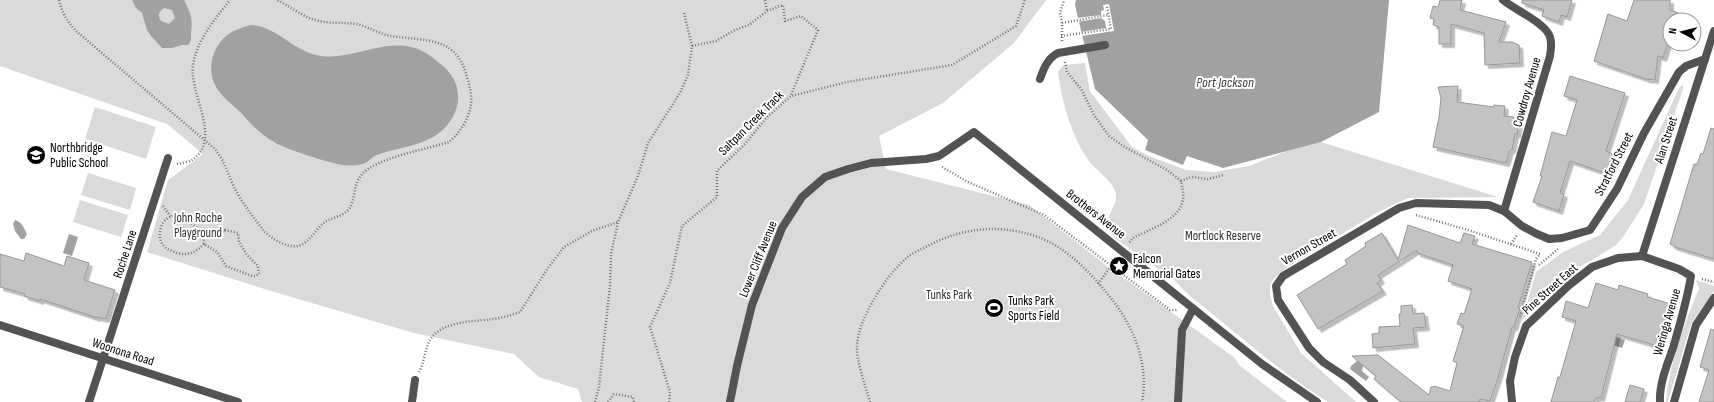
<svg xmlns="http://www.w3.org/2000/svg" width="1714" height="402" viewBox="0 0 1714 402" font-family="'Sofia Sans Condensed',sans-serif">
<defs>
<filter id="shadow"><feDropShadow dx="3.5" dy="3.5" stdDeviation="0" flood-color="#0004"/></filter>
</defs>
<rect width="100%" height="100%" fill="#fff"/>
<!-- green -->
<g fill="#dadada">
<path d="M 0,0 L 1046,0 L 1014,43 L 943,103 L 879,136 L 886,169 L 1029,205 L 1107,266 L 1235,358 L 1239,365 L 1287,402 L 582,402 L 578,389 L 539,377 L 514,354 L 414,333 L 271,291 L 147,252 L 168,180 L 203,154 L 167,124 L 0,66 Z"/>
<path d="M 1085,63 L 1090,91 L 1132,147 L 1149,156 L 1186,170 L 1214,172 L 1249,166 L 1290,150 L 1321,142 L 1498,197 L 1408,198 L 1378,212 L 1286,268 L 1274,278 L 1270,285 L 1270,294 L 1273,306 L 1301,353 L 1356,402 L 1328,402 L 1305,387 L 1271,362 L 1189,295 L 1173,279 L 1116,239 L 1107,229 C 1107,226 1107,223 1108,220 C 1110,210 1119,202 1115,191 C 1110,178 1096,171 1089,161 C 1072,138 1061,99 1058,72 L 1063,65 Z"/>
<path d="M 1683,85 L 1683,89 L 1644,204 L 1623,237 L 1615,246 L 1570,273 L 1522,320 L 1536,272 L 1563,252 L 1600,235 L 1628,200 L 1679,88 Z"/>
<path d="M 95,107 L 156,127 L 146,159 L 85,139 Z"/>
<path d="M 88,173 L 136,188 L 130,210 L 81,195 Z"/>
<path d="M 80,200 L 128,215 L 121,237 L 73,222 Z"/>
<path d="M 1696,280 L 1714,286 L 1714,291 L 1691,324 L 1668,402 L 1666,402 C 1669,363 1684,325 1699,289 Z"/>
</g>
<!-- water -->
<g fill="#a1a1a1" fill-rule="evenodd">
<path d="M 132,0 L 184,0 C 191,14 193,18 191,33 C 191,39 192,40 188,45 L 182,45 L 172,48 L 162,48 L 151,36 L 147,30 L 142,13 L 136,8 ZM 164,8 L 172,10 L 175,18 L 169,24 L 161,21 C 158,16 158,12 164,8 Z"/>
<path d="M 1076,0 L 1389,0 L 1379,112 L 1321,142 L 1223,168 L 1187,156 L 1183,165 L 1145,150 L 1148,140 L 1095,89 L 1075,5 Z"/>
<path d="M 250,25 C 277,26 293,52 321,56 C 352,60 380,40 411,47 C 421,49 430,55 438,62 C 442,65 448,70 451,75 C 465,95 457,119 439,133 C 420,147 398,147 377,155 C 373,156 370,160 367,162 C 360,166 350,166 343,165 C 329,163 285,149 274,142 C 261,135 251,124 241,113 C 232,104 219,95 214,83 C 208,69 212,50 223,39 C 230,31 241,28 250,25 Z"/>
<path d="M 15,220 C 22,222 24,228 27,234 L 24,239 L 21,239 L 15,231 L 13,224 Z"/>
<path d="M 69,234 L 78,237 L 72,256 L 63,253 Z"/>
<path d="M 1605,333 L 1625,340 L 1622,348 L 1597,340 Z"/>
<path d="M 1357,361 L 1363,366 L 1362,371 L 1369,377 L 1366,381 L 1350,369 L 1351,366 Z"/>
</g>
<!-- pier -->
<path fill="#fff" d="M 1109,4 L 1114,31 L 1081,36 L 1080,32 L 1106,28 L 1105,21 L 1101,18 L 1077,22 L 1077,18 L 1101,15 L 1101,11 L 1104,10 L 1103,5 Z"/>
<!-- building -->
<g fill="#c3c3c3" stroke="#979797" filter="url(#shadow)">
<path d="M 1440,0 L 1462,0 L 1460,10 L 1506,22 L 1499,42 L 1512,42 L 1519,45 L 1520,63 L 1485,65 L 1484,33 L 1451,24 L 1451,44 L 1439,44 L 1439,27 L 1433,25 L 1434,19 L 1430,18 L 1433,6 L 1438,7 Z"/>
<path d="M 1522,0 L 1572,0 L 1567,17 L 1561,15 L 1559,22 L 1542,16 L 1544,10 L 1522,3 Z"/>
<path d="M 1634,0 L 1670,0 L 1670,10 L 1692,18 L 1692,20 L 1670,20 L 1670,38 L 1663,58 L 1658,56 L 1655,80 L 1646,79 L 1594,61 L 1608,14 L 1627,21 Z"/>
<path d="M 1570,76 L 1625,93 L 1606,151 L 1615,155 L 1608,174 L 1570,161 L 1560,193 L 1564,194 L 1559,211 L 1533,202 L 1542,176 L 1540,176 L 1552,132 L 1566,136 L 1577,100 L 1564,96 Z"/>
<path d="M 1458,86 L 1457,102 L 1494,107 L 1494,105 L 1505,106 L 1504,116 L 1514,117 L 1514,120 L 1519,121 L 1517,135 L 1515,134 L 1512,150 L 1510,150 L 1506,163 L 1433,147 L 1439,117 L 1441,98 L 1438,87 Z"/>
<path d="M 1711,128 L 1714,129 L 1714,259 L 1675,247 L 1670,244 L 1694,164 L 1697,164 L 1701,153 L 1703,154 Z"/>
<path d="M 1408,225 L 1460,243 L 1464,233 L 1475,236 L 1472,244 L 1532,262 L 1518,308 L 1520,308 L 1514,327 L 1512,327 L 1498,378 L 1490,401 L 1480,399 L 1479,402 L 1401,402 L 1374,379 L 1376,376 L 1352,356 L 1378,355 L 1429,395 L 1431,387 L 1433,387 L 1434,386 L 1450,391 L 1457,363 L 1453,361 L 1464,326 L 1457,324 L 1461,313 L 1464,314 L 1472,289 L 1448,281 L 1453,265 L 1417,253 L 1417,250 L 1378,275 L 1381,280 L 1377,283 L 1383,291 L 1318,329 L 1297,295 L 1347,264 L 1345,260 L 1366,246 L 1365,243 L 1382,233 L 1398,260 Z"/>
<path d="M 26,253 L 64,266 L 67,256 L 89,263 L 84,280 L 115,290 L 106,319 L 97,317 L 97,318 L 40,299 L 40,301 L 24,296 L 25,294 L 0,287 L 0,254 L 24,261 Z"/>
<path d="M 1596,283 L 1618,290 L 1619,285 L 1648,294 L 1647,297 L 1671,304 L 1664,329 L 1663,329 L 1657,346 L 1617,334 L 1601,398 L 1597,397 L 1594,402 L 1551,402 L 1558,377 L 1560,377 L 1576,321 L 1562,317 L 1566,301 L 1588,308 Z"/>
<path d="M 1412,305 L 1413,314 L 1424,313 L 1426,327 L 1413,328 L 1415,344 L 1373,348 L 1372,334 L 1379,333 L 1379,327 L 1400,326 L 1399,314 L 1401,314 L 1401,306 Z"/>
<path d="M 1711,329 L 1714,330 L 1714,402 L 1699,402 L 1709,370 L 1700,367 Z"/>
<path d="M 1630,385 L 1644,389 L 1640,402 L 1625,402 Z"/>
</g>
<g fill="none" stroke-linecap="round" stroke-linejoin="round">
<!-- path -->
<g stroke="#757575" stroke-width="2.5" stroke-dasharray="1 2" stroke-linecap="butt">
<path d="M 59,0 C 62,13 67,21 76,31 L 215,149 C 224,160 228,174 234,187 C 241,201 255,220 265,232 C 273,240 292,251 303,244 C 312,238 317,228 325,222 C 332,217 343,217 349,209 C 358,195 350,182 368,169 C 390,155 424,150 449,142 C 464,129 475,109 470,89 C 467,75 463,58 450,49 C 436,38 408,39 391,36 C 379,34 369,27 357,24 C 343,22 329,24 315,20 C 301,16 290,6 277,0"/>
<path d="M 765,0 L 767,11"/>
<path d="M 684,13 L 692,46"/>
<path d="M 1062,23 L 1060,13 L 1064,0"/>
<path d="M 1061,36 L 1111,29 L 1107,6"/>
<path d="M 1062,41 L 1062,23 L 1108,15"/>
<path d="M 1065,62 L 1067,72 L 1081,89 L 1094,115 L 1109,136 L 1123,146 L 1167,170 L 1181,181 C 1182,187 1184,194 1183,199 C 1180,221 1149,229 1133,238 L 1129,243"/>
<path d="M 177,164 C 182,163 188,162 192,160 C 223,140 189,94 193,66 C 196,41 215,19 230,0"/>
<path d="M 942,167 L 968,182 L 1044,215 L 1170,310 L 1177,310"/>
<path d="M 1181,181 L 1191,177 L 1208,179 L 1224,175"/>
<path d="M 163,206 L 171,217"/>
<path d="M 1416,215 L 1468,230 L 1540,254 L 1536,259 L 1520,317"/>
<path d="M 225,230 L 238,233 L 239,242 L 247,255 L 258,266 L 259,274 L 256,276 L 252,276 L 226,266 L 217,252 L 204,244 L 204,234 Z"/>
<path d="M 204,244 C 196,252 189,256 177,253 C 173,251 168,250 165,247 C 155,239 160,216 175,216 C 185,217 198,228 204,234"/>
<path d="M 1511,244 L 1517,235"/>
<path d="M 1539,265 L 1558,249"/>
<path d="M 1702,279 L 1714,282"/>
<path d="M 1098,284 L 1116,259"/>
<path d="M 419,372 C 424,363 426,346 430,340 C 443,320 473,322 493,319 C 502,318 511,315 520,312 L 548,268 L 564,247 L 592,231 L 618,222"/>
<path d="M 595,402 L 599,387 L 610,286 L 611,254 L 618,222 L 638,176 L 648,143 L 680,93 L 688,75 L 692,46 L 716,41 L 735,30 L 749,25 L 767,11 L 783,5 L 785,21 L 801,16 L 818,30 L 791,95"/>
<path d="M 608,402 L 614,394 L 633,397 L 634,402"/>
<path d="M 669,402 L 670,392 L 650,327 L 670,283 L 682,226 L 717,197 L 717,171 L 746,143 L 766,118 L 791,96 L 847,82 L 952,65 L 1016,26 L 1025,0"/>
<path d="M 870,402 C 866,387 856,361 857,346 C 858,330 865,315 873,301 C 882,285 894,268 909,256 C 913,253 919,250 924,248 C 959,228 999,223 1038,237 C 1068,248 1094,276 1113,301 C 1135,329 1149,366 1142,402"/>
</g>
<!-- service -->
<g stroke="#535353" stroke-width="8">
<path d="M 1040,79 C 1044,68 1047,59 1058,53 L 1105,45"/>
<path d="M 412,402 L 415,380"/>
<path d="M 1178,402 L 1182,330 L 1193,309"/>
</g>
<!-- minor -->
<g stroke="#535353" stroke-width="8">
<path d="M 1503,0 C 1515,10 1546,23 1550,37 C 1552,43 1551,50 1550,56 L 1504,211"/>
<path d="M 1642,256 L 1714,31"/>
<path d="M 0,325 L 238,402"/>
<path d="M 89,402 L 168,158"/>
<path d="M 730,402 L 737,366 L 752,305 L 782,228 L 802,197 L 825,177 L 848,169 L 871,163 L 926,159 L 939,156 L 974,132 L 1262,364 L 1317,402"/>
<path d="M 1374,402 L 1350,380 L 1323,362 L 1309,348 L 1278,300 L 1276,286 L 1283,276 L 1399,208 L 1416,203 L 1489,205 L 1504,211 L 1522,226 L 1537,234 L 1549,239 L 1562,238 L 1590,230 L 1617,189 L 1644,133 L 1679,72 L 1686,66 L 1705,59"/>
<path d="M 1512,402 L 1510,381 L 1515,357 L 1526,326 L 1568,286 L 1592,267 L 1618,258 L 1642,256 L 1679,269 L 1691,276 C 1687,301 1680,324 1673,348 C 1667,365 1659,384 1660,402"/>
<path d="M 1674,402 L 1696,325 L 1714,298"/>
</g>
</g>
<!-- icons -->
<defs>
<symbol id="school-disc" viewBox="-11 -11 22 22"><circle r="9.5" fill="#000" stroke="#fff"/><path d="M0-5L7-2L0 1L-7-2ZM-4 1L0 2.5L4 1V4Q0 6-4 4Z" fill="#fff"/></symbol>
<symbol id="sight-disc" viewBox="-11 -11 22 22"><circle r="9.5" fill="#000" stroke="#fff"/><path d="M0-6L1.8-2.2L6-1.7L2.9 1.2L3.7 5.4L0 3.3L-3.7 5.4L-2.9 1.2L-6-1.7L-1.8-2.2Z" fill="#fff"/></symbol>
<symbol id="stadium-disc" viewBox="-11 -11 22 22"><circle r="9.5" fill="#000" stroke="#fff"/><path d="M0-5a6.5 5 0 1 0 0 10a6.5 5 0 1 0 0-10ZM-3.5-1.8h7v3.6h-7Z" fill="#fff"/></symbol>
</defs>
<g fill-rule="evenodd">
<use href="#school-disc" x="25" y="144" width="22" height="22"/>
<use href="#sight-disc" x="1108" y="255" width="22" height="22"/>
<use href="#stadium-disc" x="983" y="297" width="22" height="22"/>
</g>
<g text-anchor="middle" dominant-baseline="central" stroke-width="4" stroke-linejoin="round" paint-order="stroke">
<!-- street labels -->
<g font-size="13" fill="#000" stroke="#fff">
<text transform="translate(1527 92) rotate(-74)">Cowdroy Avenue</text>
<text transform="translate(751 123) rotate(-45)">Saltpan Creek Track</text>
<text transform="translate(1666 140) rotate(-72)">Alan Street</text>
<text transform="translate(1614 164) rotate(-63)">Stratford Street</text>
<text transform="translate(1096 214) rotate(38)">Brothers Avenue</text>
<text transform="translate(1309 247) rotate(-30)">Vernon Street</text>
<text transform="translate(125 254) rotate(-72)">Roche Lane</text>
<text transform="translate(758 259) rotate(-68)">Lower Cliff Avenue</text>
<text transform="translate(1550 289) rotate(-42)">Pine Street East</text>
<text transform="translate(1667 322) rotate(-74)">Weringa Avenue</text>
<text transform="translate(123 352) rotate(18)">Woonona Road</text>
</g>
<!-- poi labels -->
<g font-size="13" fill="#000" stroke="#fff" text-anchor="start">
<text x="50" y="148">Northbridge<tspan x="50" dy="15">Public School</tspan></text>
<text x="1133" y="259">Falcon<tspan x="1133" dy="15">Memorial Gates</tspan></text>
<text x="1008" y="301">Tunks Park<tspan x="1008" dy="15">Sports Field</tspan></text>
</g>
<!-- park labels -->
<g font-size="13" fill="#313131" stroke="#fff">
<text x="198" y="218">John Roche<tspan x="198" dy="15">Playground</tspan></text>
<text x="1223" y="236">Mortlock Reserve</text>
<text x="949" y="295">Tunks Park</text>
</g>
<!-- water labels -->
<g font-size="14" font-style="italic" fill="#424242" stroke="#fff">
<text x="1225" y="82">Port Jackson</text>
</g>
</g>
<!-- north arrow -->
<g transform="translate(1682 32) rotate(277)"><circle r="19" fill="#ffffff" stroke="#999999"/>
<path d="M0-3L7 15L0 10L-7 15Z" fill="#000000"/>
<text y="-6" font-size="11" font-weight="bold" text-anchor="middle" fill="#000000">N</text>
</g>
</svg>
